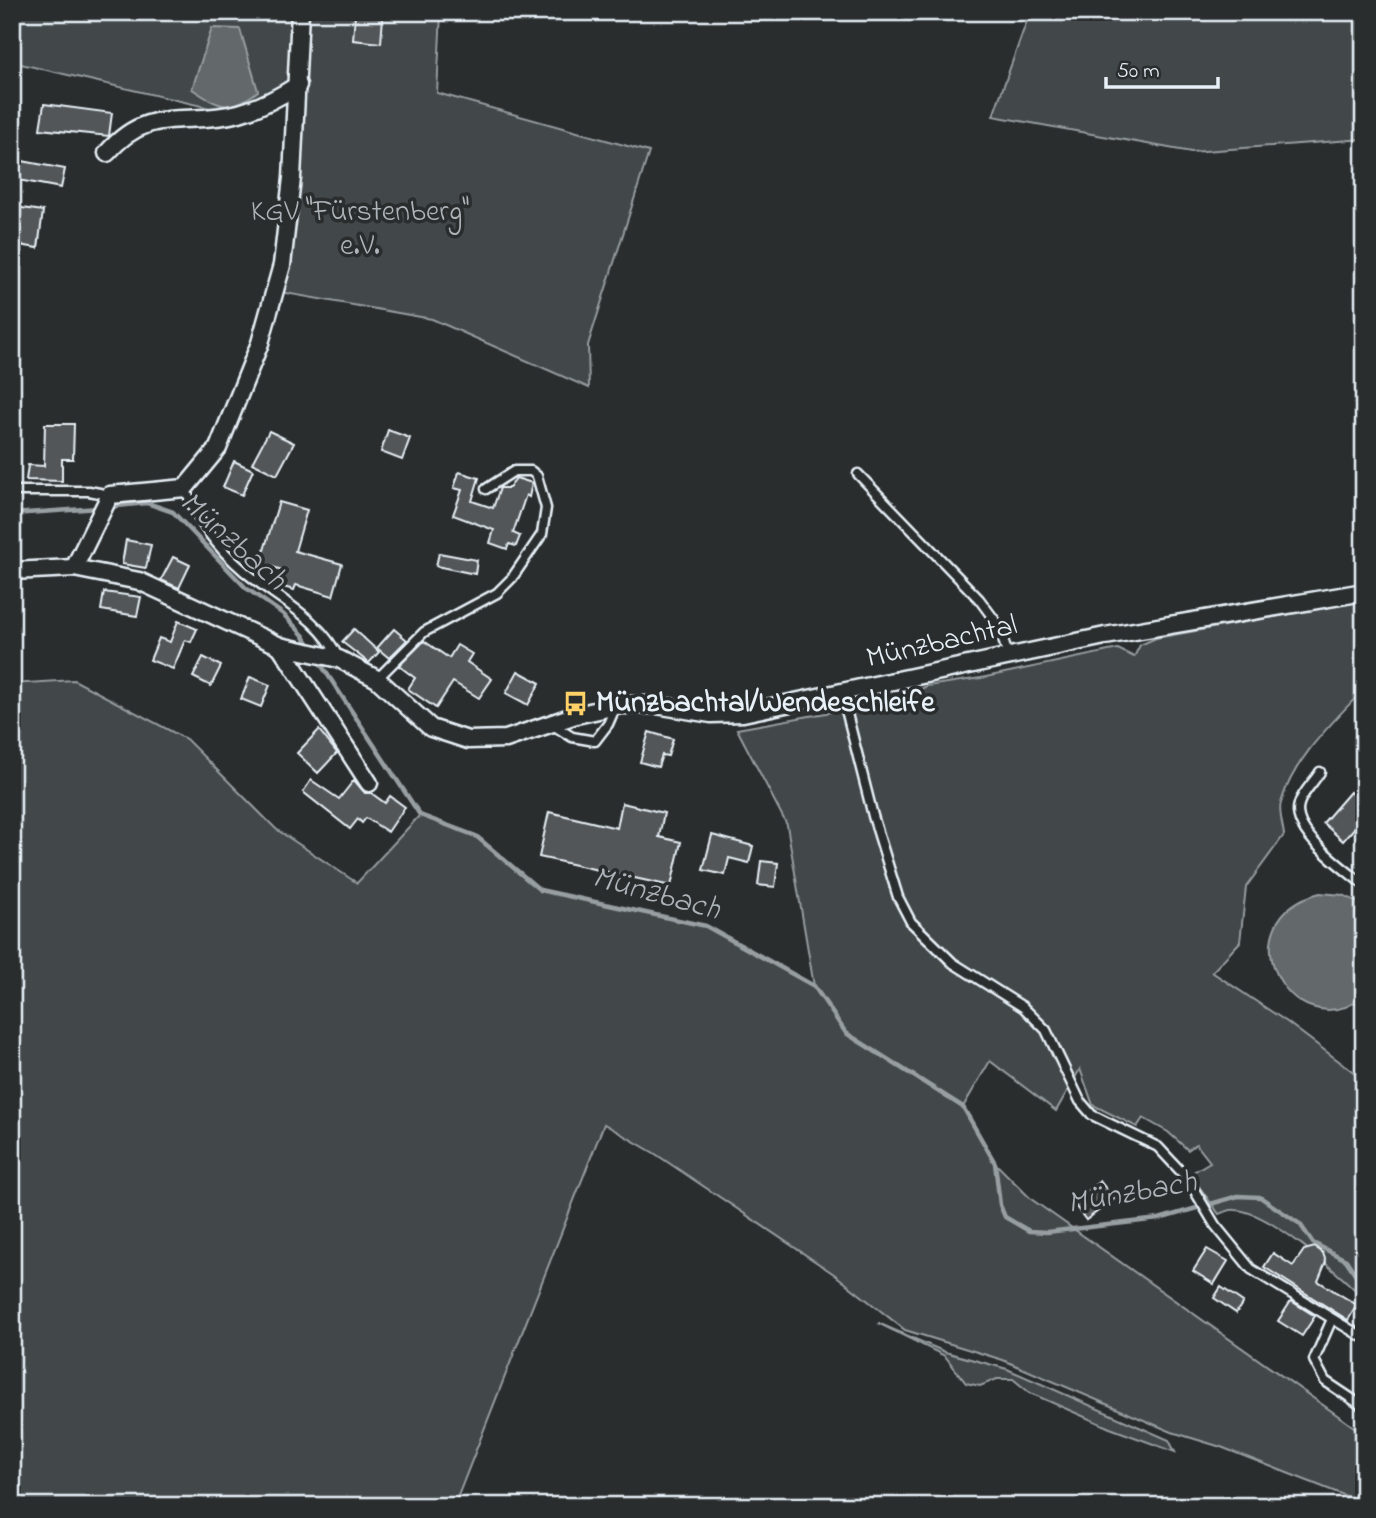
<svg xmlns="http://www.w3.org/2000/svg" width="1376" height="1518" viewBox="0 0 1376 1518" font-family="'Indie Flower',sans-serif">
<rect width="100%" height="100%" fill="#2a2d2e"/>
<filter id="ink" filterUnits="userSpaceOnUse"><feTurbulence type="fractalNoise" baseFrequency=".0143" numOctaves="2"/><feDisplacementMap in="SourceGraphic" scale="14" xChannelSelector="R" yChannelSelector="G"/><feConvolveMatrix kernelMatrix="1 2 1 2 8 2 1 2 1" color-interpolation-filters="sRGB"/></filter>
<g filter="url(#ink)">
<!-- green -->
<g fill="#424648" stroke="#959ca0" stroke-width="2">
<path d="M 12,12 L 441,12 L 437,93 L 649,152 L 588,345 L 589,388 L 432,319 L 274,291 L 294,95 L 236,114 L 12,62 Z"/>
<path d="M 1030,12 L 1364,12 L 1364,139 L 1191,152 L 993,116 Z"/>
<path d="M 1364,601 L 1364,689 C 1334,721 1293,759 1281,803 C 1278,811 1283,825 1284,835 L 1246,887 L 1240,942 L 1212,972 L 1287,1022 L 1364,1080 L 1364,1298 C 1340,1275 1268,1210 1235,1210 C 1230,1209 1224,1212 1219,1214 L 1190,1174 L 1210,1162 L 1196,1144 L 1188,1150 L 1168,1132 L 1143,1118 L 1137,1127 L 1093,1105 L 1080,1069 L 1056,1111 L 990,1061 L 963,1107 L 995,1163 L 1031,1199 L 1364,1434 L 1364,1503 L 1221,1447 L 1172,1432 L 1003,1360 L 905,1330 L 834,1274 L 654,1153 L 604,1124 L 454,1506 L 12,1506 L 12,684 L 74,680 L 186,739 L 276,829 L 357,883 L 420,815 L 476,836 L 540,890 L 706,926 L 814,986 L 787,825 L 737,729 L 898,700 L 927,686 L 981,678 L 1118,649 L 1134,657 L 1140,645 L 1156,638 Z"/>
<path d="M 878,1323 L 945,1352 L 1007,1369 L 1169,1440 L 1175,1452 L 1110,1428 L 1030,1393 L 1013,1379 L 997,1379 L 980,1386 L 966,1383 L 945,1356 Z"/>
</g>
<!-- water -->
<g fill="#63686b" stroke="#989fa3" stroke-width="2">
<path d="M 212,28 L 240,29 L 258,91 C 229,114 220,107 192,89 Z"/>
<path d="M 1320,893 L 1343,895 L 1364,905 L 1364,997 C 1289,1051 1222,918 1320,893 Z"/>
</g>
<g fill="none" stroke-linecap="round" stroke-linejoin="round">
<!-- stream -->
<g stroke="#989fa3" stroke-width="4.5">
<path d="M 107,507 L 147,503 L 173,512 L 246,588 L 283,614 L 303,635 L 312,649"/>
<path d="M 12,514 L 99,508"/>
<path d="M 318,660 L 420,815 L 476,836 L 540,890 L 706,926 L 814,986 L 846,1033 L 963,1107 L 995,1163 L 1000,1205 L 1005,1217 L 1029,1231 L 1047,1232 L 1159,1219 L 1238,1196 L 1260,1197 L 1300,1224 L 1313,1243 L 1346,1260 L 1364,1287"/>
</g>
</g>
<!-- building -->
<g fill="#535759" stroke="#e8f1f8" stroke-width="2">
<path d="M 355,15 L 383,17 L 381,43 L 353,40 Z"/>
<path d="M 44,104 L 112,113 L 109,136 L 40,129 Z"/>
<path d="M 17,160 L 65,169 L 61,188 L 13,179 Z"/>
<path d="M 15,207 L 43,211 L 38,248 L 12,244 Z"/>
<path d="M 45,424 L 74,424 L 73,459 L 62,459 L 62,481 L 26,480 L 28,465 L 44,466 Z"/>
<path d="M 388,430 L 410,438 L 402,460 L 381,452 Z"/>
<path d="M 269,431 L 294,443 L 277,475 L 252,463 Z"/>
<path d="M 234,461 L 253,470 L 242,495 L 223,487 Z"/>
<path d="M 459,472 L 479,478 L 472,501 L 493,508 L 500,488 L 509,488 L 516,478 L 532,483 L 529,497 L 526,495 L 513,533 L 520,536 L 516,546 L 509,544 L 507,549 L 490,543 L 494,530 L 453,515 L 462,490 L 454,488 Z"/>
<path d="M 279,502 L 307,510 L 295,551 L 342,564 L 333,596 L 296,585 L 294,590 L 280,586 L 285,571 L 260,563 Z"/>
<path d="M 126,540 L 151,545 L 146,568 L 122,564 Z"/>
<path d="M 439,553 L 477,560 L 475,574 L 436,566 Z"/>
<path d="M 173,557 L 190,565 L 179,588 L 161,580 Z"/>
<path d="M 104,592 L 141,597 L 137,616 L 101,610 Z"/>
<path d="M 178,621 L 197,629 L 191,642 L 185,640 L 173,669 L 150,660 L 159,638 L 170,642 Z"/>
<path d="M 354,629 L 379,652 L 369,663 L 342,642 Z"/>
<path d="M 394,629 L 407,640 L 389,658 L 377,648 Z"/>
<path d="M 424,641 L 449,658 L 457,645 L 472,654 L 467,662 L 492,679 L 479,698 L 453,682 L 436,708 L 408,689 L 415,678 L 399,666 Z"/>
<path d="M 203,657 L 221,666 L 211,686 L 193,677 Z"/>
<path d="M 518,671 L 540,683 L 528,705 L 506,693 Z"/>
<path d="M 250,677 L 270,685 L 261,707 L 241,699 Z"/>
<path d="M 319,730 L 337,753 L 318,773 L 297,753 Z"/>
<path d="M 649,732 L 673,739 L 668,756 L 662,755 L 658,767 L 640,762 Z"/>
<path d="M 311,780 L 339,799 L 354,780 L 365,793 L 371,793 L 385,803 L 390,796 L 405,807 L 388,832 L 366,818 L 362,823 L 358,819 L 350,829 L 303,792 Z"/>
<path d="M 1350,792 L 1364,804 L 1364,817 L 1343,841 L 1323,823 Z"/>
<path d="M 622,803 L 664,813 L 659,837 L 681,842 L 671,886 L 539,857 L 549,812 L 617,828 Z"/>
<path d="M 712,835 L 753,846 L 749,863 L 729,858 L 725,875 L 703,870 Z"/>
<path d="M 761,861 L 778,863 L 775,887 L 758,885 Z"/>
<path d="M 1100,1181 L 1114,1199 L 1086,1220 L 1073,1203 Z"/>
<path d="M 1315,1247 L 1323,1253 L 1326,1262 L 1318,1281 L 1357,1305 L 1348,1320 L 1264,1267 L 1273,1253 L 1293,1266 L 1304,1250 Z"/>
<path d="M 1207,1249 L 1228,1261 L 1214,1284 L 1193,1271 Z"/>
<path d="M 1221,1287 L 1243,1302 L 1236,1313 L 1214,1298 Z"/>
<path d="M 1291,1301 L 1315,1316 L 1302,1336 L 1278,1321 Z"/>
</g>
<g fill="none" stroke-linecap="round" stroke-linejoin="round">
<defs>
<g id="lane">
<path d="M 858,474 L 979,599 L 999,626 L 1008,656"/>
<path d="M 185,488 C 198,522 216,547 244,571 C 277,599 321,618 339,659"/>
<path d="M 12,491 L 89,491 L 110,495"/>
<path d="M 377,679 L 424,632 L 497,593 L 512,578 L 542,534 L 546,508 L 537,476 L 531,471 L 514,471 L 486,489"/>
<path d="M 842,694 L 873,816 L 898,897 L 911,922 L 953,963 L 1023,1007 L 1046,1030 L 1080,1101 L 1092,1115 L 1158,1147 L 1187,1178 L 1215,1225 L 1251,1269 L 1364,1338"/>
<path d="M 553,725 L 572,737 L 595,741 L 608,724 L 616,706"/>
<path d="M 1320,772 C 1314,782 1302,793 1299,804 C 1290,832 1344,868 1364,885"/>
<path d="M 1332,1319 L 1314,1360 L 1325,1381 L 1364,1407"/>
</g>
<g id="street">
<path d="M 107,153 C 149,104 185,127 239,113 C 261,107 278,98 298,85"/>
<path d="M 74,568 L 110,495 L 185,488 L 218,448 L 260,343 L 282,265 L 292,178 L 300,12"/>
<path d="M 12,571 L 74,568 L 139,581 L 280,646 L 339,659 L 377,679 L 431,728 L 468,740 L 506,739 L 576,715 L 621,705 L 656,705 L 711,714 L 743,713 L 1105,636 L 1364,592"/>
<path d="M 280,646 L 369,783"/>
</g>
</defs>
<!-- lane casing -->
<use href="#lane" stroke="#e8f1f8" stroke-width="13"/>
<!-- street casing -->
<use href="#street" stroke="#e8f1f8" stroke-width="21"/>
<!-- lane -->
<use href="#lane" stroke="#2a2d2e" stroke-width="8"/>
<!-- street -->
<use href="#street" stroke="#2a2d2e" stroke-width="16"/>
</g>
</g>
<!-- icons -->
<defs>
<symbol id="bus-bare" viewBox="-9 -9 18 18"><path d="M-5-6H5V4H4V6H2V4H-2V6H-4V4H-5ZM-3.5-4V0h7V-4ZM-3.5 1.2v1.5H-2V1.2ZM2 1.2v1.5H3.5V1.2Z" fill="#ffd166" stroke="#2a2d2e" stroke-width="2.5" paint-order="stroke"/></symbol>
</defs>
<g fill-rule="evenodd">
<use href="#bus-bare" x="558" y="686" width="35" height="35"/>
</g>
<g text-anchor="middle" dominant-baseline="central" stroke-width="7" stroke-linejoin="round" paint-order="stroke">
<!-- park labels -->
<g font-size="30" fill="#aeb5ba" stroke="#2a2d2e">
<text x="360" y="213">KGV "Fürstenberg"<tspan x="360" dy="34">e.V.</tspan></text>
</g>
<!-- street labels -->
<g font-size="30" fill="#e8f1f8" stroke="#2a2d2e">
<text transform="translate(942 643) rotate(-13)">Münzbachtal</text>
</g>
<!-- poi labels -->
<g font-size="30" font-weight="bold" fill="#e8f1f8" stroke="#2a2d2e" text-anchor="start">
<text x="596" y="704">Münzbachtal/Wendeschleife</text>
</g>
<!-- water labels -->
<g font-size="32" font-style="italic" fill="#acb3b9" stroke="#2a2d2e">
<text transform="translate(232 542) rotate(42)">Münzbach</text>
<text transform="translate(656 895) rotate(15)">Münzbach</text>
<text transform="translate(1132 1194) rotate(-10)">Münzbach</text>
</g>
</g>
<!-- margin -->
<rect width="1376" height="1518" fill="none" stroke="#2a2d2e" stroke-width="42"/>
<rect x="21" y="21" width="1334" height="1476" fill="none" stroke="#e8f1f8" stroke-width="2.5" filter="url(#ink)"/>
<!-- scale -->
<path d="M1106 77v10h112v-10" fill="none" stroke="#e8f1f8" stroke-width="3.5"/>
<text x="1117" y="77" font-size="21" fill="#e8f1f8" stroke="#2a2d2e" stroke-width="5" paint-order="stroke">50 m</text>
</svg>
